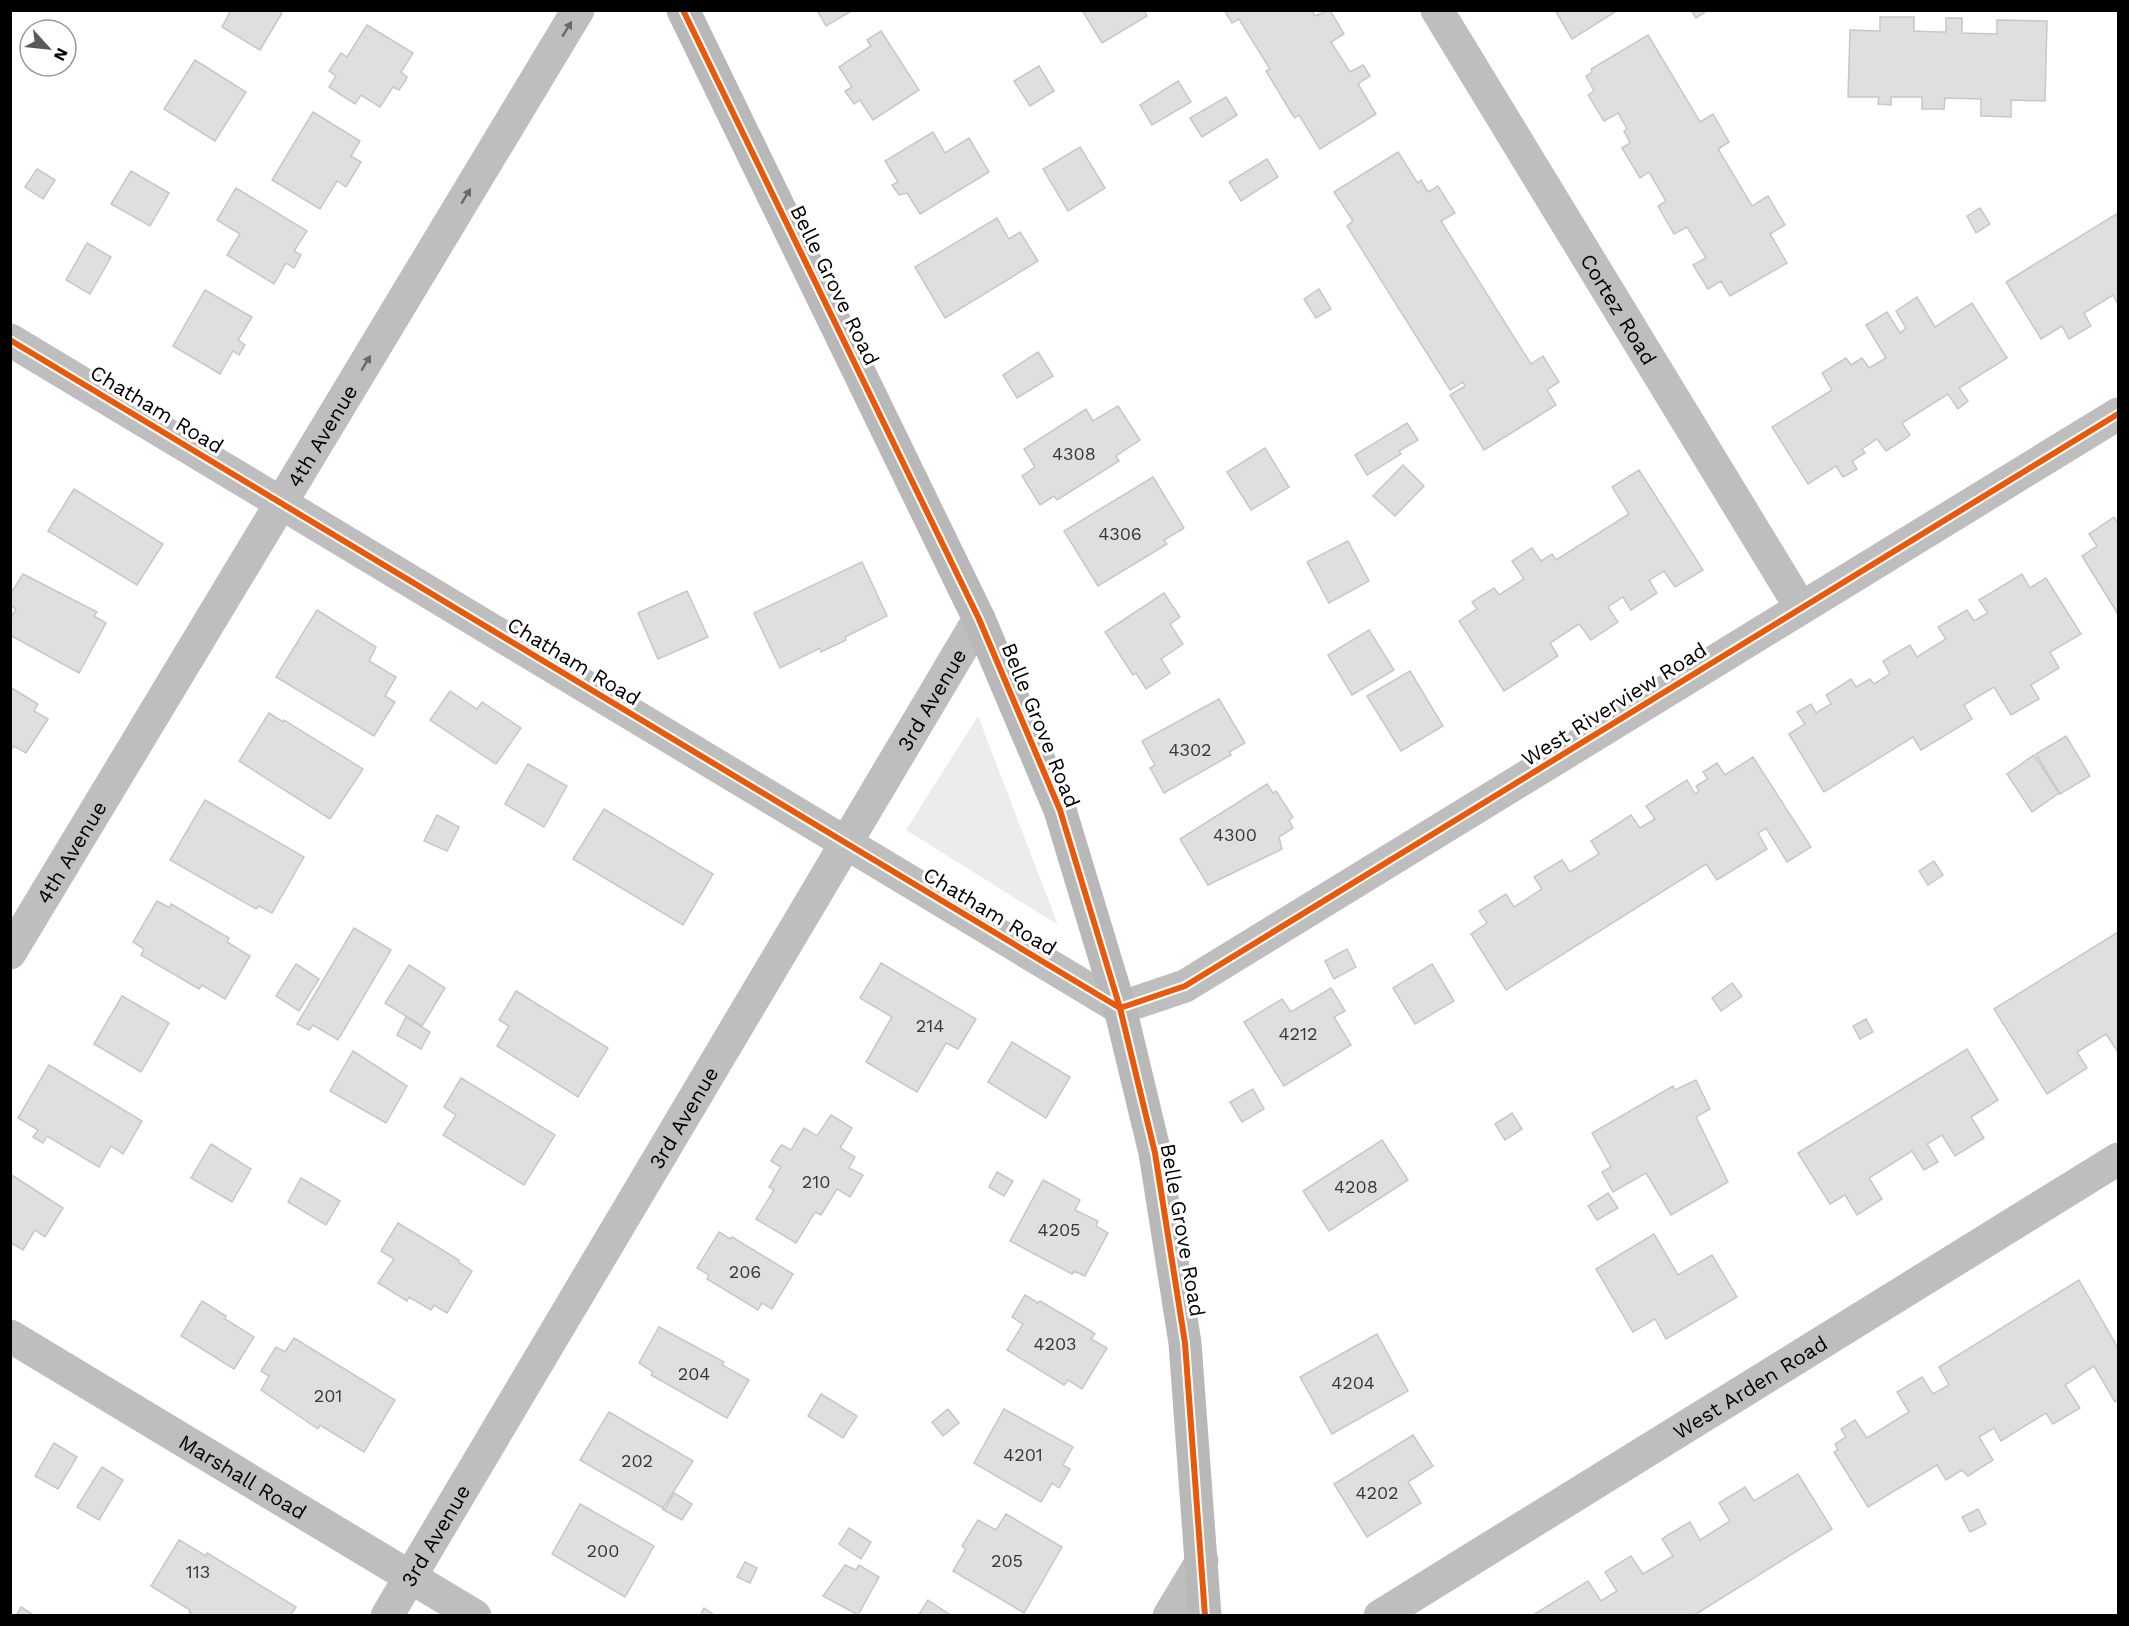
<svg xmlns="http://www.w3.org/2000/svg" width="2129" height="1626" viewBox="0 0 2129 1626" font-family="'Work Sans',sans-serif">
<rect width="100%" height="100%" fill="#fff"/>
<!-- green -->
<path fill="#ececec" d="M 978,716 L 1058,925 L 906,830 Z"/>
<!-- building -->
<g fill="#dfdfdf" stroke="#c7c7c7" stroke-width="1.5">
<path d="M 231,10 L 279,10 L 282,13 L 260,50 L 222,27 Z"/>
<path d="M 817,10 L 853,10 L 826,26 Z"/>
<path d="M 1082,10 L 1144,10 L 1147,16 L 1102,43 Z"/>
<path d="M 1224,10 L 1312,10 L 1315,16 L 1330,10 L 1344,34 L 1331,42 L 1350,72 L 1363,65 L 1370,76 L 1358,84 L 1376,114 L 1320,149 L 1299,115 L 1295,118 L 1292,114 L 1266,71 L 1270,69 L 1239,19 L 1232,23 Z"/>
<path d="M 1555,10 L 1618,10 L 1572,39 Z"/>
<path d="M 1691,10 L 1708,10 L 1696,18 Z"/>
<path d="M 1880,17 L 1914,17 L 1914,31 L 1939,32 L 1946,32 L 1946,18 L 1962,18 L 1962,33 L 1997,34 L 1997,20 L 2047,21 L 2045,101 L 2011,100 L 2011,117 L 1981,116 L 1981,99 L 1945,98 L 1944,109 L 1922,109 L 1922,97 L 1891,97 L 1891,105 L 1878,104 L 1879,97 L 1848,97 L 1850,30 L 1880,31 Z"/>
<path d="M 367,25 L 413,53 L 401,72 L 407,77 L 406,80 L 399,90 L 393,87 L 380,107 L 361,95 L 355,104 L 329,87 L 336,76 L 329,71 L 341,53 L 347,57 Z"/>
<path d="M 881,31 L 919,90 L 873,120 L 860,100 L 854,104 L 845,91 L 852,87 L 839,67 L 871,46 L 867,40 Z"/>
<path d="M 1648,35 L 1700,122 L 1713,114 L 1729,142 L 1718,149 L 1752,206 L 1768,196 L 1785,225 L 1770,234 L 1787,263 L 1730,296 L 1721,281 L 1708,289 L 1693,265 L 1706,258 L 1687,227 L 1674,234 L 1658,206 L 1666,201 L 1649,172 L 1640,178 L 1622,148 L 1630,143 L 1624,131 L 1627,129 L 1618,113 L 1604,121 L 1588,95 L 1594,91 L 1586,76 L 1592,72 L 1591,69 Z"/>
<path d="M 195,60 L 246,92 L 215,141 L 164,109 Z"/>
<path d="M 1039,66 L 1054,91 L 1030,106 L 1014,81 Z"/>
<path d="M 1178,81 L 1191,102 L 1152,125 L 1140,105 Z"/>
<path d="M 1226,97 L 1237,115 L 1202,137 L 1190,118 Z"/>
<path d="M 313,112 L 360,141 L 351,156 L 361,162 L 346,187 L 337,181 L 320,209 L 272,180 Z"/>
<path d="M 933,132 L 945,153 L 969,138 L 989,172 L 920,214 L 907,193 L 899,195 L 892,185 L 898,182 L 885,161 Z"/>
<path d="M 1080,147 L 1105,188 L 1068,211 L 1043,169 Z"/>
<path d="M 1398,152 L 1415,179 L 1418,183 L 1421,180 L 1428,192 L 1438,186 L 1455,213 L 1441,221 L 1531,364 L 1543,356 L 1559,382 L 1547,390 L 1556,405 L 1484,450 L 1450,395 L 1465,386 L 1463,382 L 1450,390 L 1347,226 L 1353,221 L 1334,192 Z"/>
<path d="M 1267,159 L 1278,177 L 1241,201 L 1229,182 Z"/>
<path d="M 37,169 L 55,180 L 43,199 L 25,187 Z"/>
<path d="M 131,171 L 169,193 L 150,226 L 111,204 Z"/>
<path d="M 236,188 L 307,231 L 294,251 L 301,255 L 294,268 L 286,263 L 274,284 L 227,255 L 240,234 L 217,220 Z"/>
<path d="M 1980,208 L 1990,224 L 1976,233 L 1967,216 Z"/>
<path d="M 2118,213 L 2118,304 L 2113,295 L 2084,313 L 2091,326 L 2069,339 L 2062,326 L 2041,339 L 2006,282 Z"/>
<path d="M 997,218 L 1009,239 L 1020,232 L 1038,261 L 945,318 L 915,267 Z"/>
<path d="M 87,243 L 111,257 L 90,294 L 66,280 Z"/>
<path d="M 1319,289 L 1331,309 L 1316,318 L 1304,299 Z"/>
<path d="M 205,290 L 252,317 L 238,340 L 245,345 L 239,355 L 233,351 L 220,374 L 173,346 Z"/>
<path d="M 1917,297 L 1935,327 L 1972,303 L 2007,358 L 1959,388 L 1968,401 L 1958,409 L 1948,394 L 1902,423 L 1910,435 L 1905,439 L 1886,451 L 1877,439 L 1862,449 L 1865,453 L 1852,461 L 1857,469 L 1849,474 L 1843,477 L 1836,466 L 1808,484 L 1772,427 L 1832,390 L 1822,373 L 1846,358 L 1851,365 L 1862,358 L 1869,368 L 1886,358 L 1866,325 L 1887,312 L 1900,333 L 1906,328 L 1896,311 Z"/>
<path d="M 1038,352 L 1053,376 L 1017,398 L 1003,375 Z"/>
<path d="M 1118,406 L 1140,440 L 1116,456 L 1119,461 L 1057,500 L 1054,496 L 1040,505 L 1022,476 L 1035,467 L 1024,449 L 1086,409 L 1093,421 Z"/>
<path d="M 1407,423 L 1418,440 L 1399,451 L 1401,454 L 1367,475 L 1355,455 Z"/>
<path d="M 1265,448 L 1289,487 L 1251,510 L 1227,472 Z"/>
<path d="M 1403,465 L 1424,486 L 1395,516 L 1373,496 Z"/>
<path d="M 1639,470 L 1703,570 L 1675,587 L 1664,571 L 1649,580 L 1657,593 L 1631,610 L 1623,597 L 1608,607 L 1618,622 L 1591,640 L 1579,624 L 1550,643 L 1558,656 L 1504,691 L 1459,621 L 1477,609 L 1472,602 L 1494,588 L 1499,595 L 1524,579 L 1512,561 L 1532,548 L 1541,561 L 1552,554 L 1556,560 L 1629,514 L 1612,487 Z"/>
<path d="M 1153,477 L 1184,528 L 1164,540 L 1167,544 L 1098,586 L 1064,531 Z"/>
<path d="M 74,489 L 163,544 L 137,585 L 48,531 Z"/>
<path d="M 2114,517 L 2118,523 L 2118,614 L 2082,556 L 2097,546 L 2089,534 Z"/>
<path d="M 1348,541 L 1369,581 L 1329,603 L 1307,562 Z"/>
<path d="M 862,562 L 887,616 L 845,637 L 846,640 L 821,652 L 820,648 L 780,668 L 754,613 Z"/>
<path d="M 23,574 L 97,612 L 94,616 L 106,623 L 79,673 L 10,635 L 10,619 L 16,609 L 10,606 L 10,595 Z"/>
<path d="M 2022,574 L 2030,588 L 2046,578 L 2081,634 L 2050,652 L 2059,668 L 2031,685 L 2039,699 L 2011,715 L 1994,687 L 1964,705 L 1972,719 L 1921,750 L 1913,737 L 1824,792 L 1789,734 L 1805,724 L 1797,712 L 1811,704 L 1816,713 L 1831,704 L 1826,695 L 1851,679 L 1856,687 L 1870,679 L 1874,684 L 1890,674 L 1883,661 L 1910,645 L 1917,657 L 1946,639 L 1938,627 L 1967,610 L 1974,621 L 1988,613 L 1979,600 Z"/>
<path d="M 687,591 L 708,637 L 658,659 L 638,613 Z"/>
<path d="M 1164,593 L 1180,617 L 1170,624 L 1183,644 L 1161,659 L 1170,673 L 1146,689 L 1136,673 L 1133,675 L 1105,632 Z"/>
<path d="M 317,610 L 376,647 L 369,661 L 396,677 L 385,696 L 395,702 L 374,736 L 276,677 Z"/>
<path d="M 1369,630 L 1394,670 L 1352,695 L 1328,655 Z"/>
<path d="M 1410,671 L 1443,726 L 1401,751 L 1367,696 Z"/>
<path d="M 10,687 L 38,704 L 34,711 L 48,719 L 26,753 L 14,746 L 10,751 Z"/>
<path d="M 450,691 L 477,709 L 482,702 L 521,728 L 496,764 L 430,720 Z"/>
<path d="M 1219,699 L 1245,743 L 1229,752 L 1231,755 L 1164,793 L 1150,768 L 1155,765 L 1142,741 Z"/>
<path d="M 269,713 L 283,722 L 284,720 L 363,769 L 330,819 L 239,761 Z"/>
<path d="M 2066,736 L 2090,776 L 2060,794 L 2036,754 Z"/>
<path d="M 2034,755 L 2059,793 L 2032,812 L 2007,774 Z"/>
<path d="M 1753,757 L 1811,847 L 1787,862 L 1766,828 L 1758,833 L 1767,849 L 1717,880 L 1706,864 L 1506,990 L 1471,934 L 1487,923 L 1479,911 L 1506,894 L 1514,907 L 1542,889 L 1534,877 L 1562,860 L 1570,872 L 1599,854 L 1591,841 L 1631,815 L 1640,828 L 1655,819 L 1646,806 L 1687,780 L 1695,794 L 1699,791 L 1696,786 L 1708,779 L 1703,772 L 1717,763 L 1725,775 Z"/>
<path d="M 528,764 L 567,786 L 544,827 L 505,804 Z"/>
<path d="M 1267,784 L 1273,793 L 1276,791 L 1293,817 L 1289,820 L 1293,828 L 1279,837 L 1282,849 L 1208,885 L 1180,839 Z"/>
<path d="M 205,800 L 304,857 L 272,913 L 259,906 L 256,909 L 170,860 Z"/>
<path d="M 604,809 L 713,874 L 683,925 L 573,859 Z"/>
<path d="M 437,815 L 459,827 L 447,851 L 424,841 Z"/>
<path d="M 1934,861 L 1943,875 L 1928,885 L 1919,871 Z"/>
<path d="M 157,901 L 170,908 L 171,904 L 229,938 L 227,942 L 250,956 L 225,999 L 202,985 L 199,989 L 141,955 L 144,949 L 133,942 Z"/>
<path d="M 354,928 L 391,950 L 338,1040 L 313,1025 L 309,1030 L 297,1024 Z"/>
<path d="M 2118,932 L 2118,1052 L 2106,1034 L 2077,1052 L 2087,1068 L 2047,1094 L 1994,1009 Z"/>
<path d="M 1347,949 L 1356,967 L 1334,979 L 1325,961 Z"/>
<path d="M 881,963 L 976,1019 L 958,1049 L 946,1043 L 917,1092 L 866,1062 L 892,1017 L 860,998 Z"/>
<path d="M 296,964 L 319,979 L 299,1011 L 276,996 Z"/>
<path d="M 1432,964 L 1454,1001 L 1415,1024 L 1393,988 Z"/>
<path d="M 409,965 L 445,988 L 422,1026 L 385,1003 Z"/>
<path d="M 1732,983 L 1742,996 L 1721,1011 L 1712,998 Z"/>
<path d="M 1331,988 L 1345,1011 L 1334,1017 L 1351,1045 L 1284,1086 L 1244,1022 L 1282,999 L 1291,1012 Z"/>
<path d="M 516,991 L 608,1048 L 578,1097 L 497,1046 L 509,1026 L 499,1020 Z"/>
<path d="M 122,996 L 169,1023 L 141,1072 L 94,1044 Z"/>
<path d="M 406,1017 L 430,1032 L 421,1049 L 397,1035 Z"/>
<path d="M 1866,1019 L 1873,1032 L 1860,1039 L 1853,1026 Z"/>
<path d="M 1012,1042 L 1070,1077 L 1046,1118 L 988,1082 Z"/>
<path d="M 1967,1049 L 1998,1100 L 1971,1117 L 1984,1138 L 1955,1156 L 1942,1135 L 1927,1144 L 1938,1162 L 1924,1170 L 1912,1151 L 1869,1178 L 1882,1199 L 1857,1215 L 1845,1195 L 1830,1204 L 1798,1153 Z"/>
<path d="M 353,1051 L 407,1086 L 386,1123 L 330,1091 Z"/>
<path d="M 49,1065 L 142,1121 L 123,1154 L 111,1146 L 99,1167 L 47,1136 L 43,1143 L 33,1137 L 38,1130 L 18,1118 Z"/>
<path d="M 461,1078 L 555,1135 L 524,1185 L 443,1135 L 456,1115 L 444,1107 Z"/>
<path d="M 1696,1080 L 1710,1109 L 1696,1117 L 1728,1182 L 1671,1215 L 1646,1173 L 1613,1192 L 1602,1172 L 1611,1167 L 1592,1133 L 1673,1086 L 1675,1090 Z"/>
<path d="M 1253,1089 L 1264,1109 L 1242,1122 L 1230,1102 Z"/>
<path d="M 1512,1113 L 1522,1129 L 1505,1140 L 1495,1124 Z"/>
<path d="M 831,1115 L 852,1128 L 840,1148 L 855,1157 L 849,1168 L 863,1175 L 850,1197 L 837,1189 L 821,1215 L 815,1212 L 796,1243 L 756,1219 L 774,1190 L 769,1187 L 781,1167 L 771,1161 L 779,1148 L 782,1145 L 791,1150 L 804,1128 L 817,1136 Z"/>
<path d="M 1382,1140 L 1408,1180 L 1329,1231 L 1303,1191 Z"/>
<path d="M 211,1144 L 251,1169 L 232,1202 L 191,1178 Z"/>
<path d="M 997,1172 L 1013,1181 L 1004,1196 L 989,1187 Z"/>
<path d="M 10,1174 L 63,1208 L 45,1237 L 35,1230 L 23,1250 L 10,1242 Z"/>
<path d="M 301,1178 L 340,1201 L 326,1225 L 288,1202 Z"/>
<path d="M 1043,1180 L 1080,1200 L 1075,1210 L 1098,1221 L 1096,1226 L 1108,1233 L 1085,1276 L 1074,1271 L 1072,1274 L 1010,1241 Z"/>
<path d="M 1608,1193 L 1618,1208 L 1597,1220 L 1588,1206 Z"/>
<path d="M 398,1223 L 459,1260 L 458,1262 L 472,1271 L 447,1313 L 434,1305 L 431,1310 L 409,1297 L 407,1301 L 378,1283 L 394,1259 L 381,1251 Z"/>
<path d="M 719,1232 L 730,1239 L 732,1237 L 793,1274 L 772,1309 L 762,1303 L 758,1310 L 707,1279 L 709,1275 L 697,1268 Z"/>
<path d="M 1654,1234 L 1678,1275 L 1712,1255 L 1737,1297 L 1666,1339 L 1655,1319 L 1633,1332 L 1596,1269 Z"/>
<path d="M 2079,1280 L 2118,1348 L 2118,1399 L 2115,1402 L 2094,1366 L 2065,1385 L 2080,1408 L 2053,1424 L 2046,1413 L 2001,1441 L 1994,1428 L 1979,1437 L 1993,1460 L 1968,1476 L 1962,1470 L 1946,1480 L 1937,1465 L 1868,1507 L 1834,1452 L 1838,1450 L 1835,1444 L 1846,1437 L 1841,1429 L 1855,1420 L 1867,1438 L 1909,1412 L 1897,1392 L 1922,1377 L 1933,1394 L 1949,1385 L 1939,1367 Z"/>
<path d="M 1025,1295 L 1038,1303 L 1040,1301 L 1091,1331 L 1095,1334 L 1091,1339 L 1107,1348 L 1082,1389 L 1068,1380 L 1064,1385 L 1007,1350 L 1023,1324 L 1012,1317 Z"/>
<path d="M 202,1301 L 226,1316 L 225,1319 L 254,1337 L 234,1369 L 181,1336 Z"/>
<path d="M 659,1327 L 724,1362 L 722,1365 L 749,1380 L 727,1418 L 651,1375 L 653,1372 L 639,1363 Z"/>
<path d="M 1377,1334 L 1408,1391 L 1332,1434 L 1300,1377 Z"/>
<path d="M 294,1338 L 395,1400 L 364,1452 L 320,1425 L 318,1429 L 261,1390 L 269,1376 L 261,1371 L 276,1347 L 285,1352 Z"/>
<path d="M 821,1394 L 857,1416 L 843,1438 L 808,1416 Z"/>
<path d="M 948,1409 L 959,1423 L 943,1436 L 932,1422 Z"/>
<path d="M 1004,1409 L 1073,1447 L 1063,1465 L 1070,1469 L 1059,1488 L 1052,1483 L 1041,1502 L 974,1463 Z"/>
<path d="M 609,1412 L 693,1461 L 663,1508 L 580,1460 Z"/>
<path d="M 1413,1435 L 1433,1466 L 1408,1482 L 1421,1503 L 1367,1537 L 1334,1484 Z"/>
<path d="M 54,1443 L 77,1457 L 58,1489 L 35,1476 Z"/>
<path d="M 102,1467 L 123,1480 L 99,1520 L 77,1507 Z"/>
<path d="M 1798,1474 L 1832,1529 L 1693,1616 L 1533,1615 L 1588,1581 L 1601,1601 L 1617,1591 L 1605,1572 L 1631,1556 L 1643,1574 L 1673,1556 L 1662,1539 L 1668,1535 L 1690,1522 L 1700,1540 L 1730,1521 L 1719,1503 L 1745,1487 L 1754,1501 Z"/>
<path d="M 674,1493 L 692,1504 L 682,1520 L 662,1509 L 665,1509 Z"/>
<path d="M 580,1504 L 654,1546 L 625,1597 L 552,1554 Z"/>
<path d="M 1978,1509 L 1986,1524 L 1970,1532 L 1962,1517 Z"/>
<path d="M 1006,1514 L 1062,1547 L 1024,1613 L 953,1571 L 966,1549 L 962,1546 L 978,1520 L 996,1530 Z"/>
<path d="M 849,1528 L 871,1542 L 861,1559 L 839,1544 Z"/>
<path d="M 179,1540 L 206,1556 L 207,1553 L 296,1607 L 290,1616 L 194,1616 L 189,1612 L 190,1610 L 151,1586 Z"/>
<path d="M 745,1562 L 757,1568 L 750,1583 L 737,1577 Z"/>
<path d="M 845,1565 L 856,1570 L 859,1565 L 879,1577 L 858,1615 L 823,1596 Z"/>
<path d="M 928,1600 L 952,1616 L 918,1616 Z"/>
<path d="M 21,1607 L 35,1616 L 16,1616 Z"/>
<path d="M 704,1608 L 716,1616 L 700,1616 Z"/>
</g>
<g fill="none" stroke-linecap="round" stroke-linejoin="round">
<!-- minor -->
<g stroke="#bebebe" stroke-width="33">
<path id="s1" d="M 1437,10 L 1801,608"/>
<path d="M 10,340 L 1120,1008 L 1185,986 L 2118,414"/>
<path id="s2" d="M 10,953 L 578,10"/>
<path id="s3" d="M 10,1336 L 475,1616"/>
<path id="s4" d="M 387,1616 L 979,619"/>
<path d="M 1169,1616 L 1202,1561"/>
<path id="s5" d="M 1380,1616 L 2118,1159"/>
</g>
<!-- secondary -->
<path stroke="#b8b8b8" stroke-width="33" d="M 683,10 L 979,619 L 1060,810 L 1120,1008 L 1155,1153 L 1185,1343 L 1205,1616"/>
<defs>
<g id="cycleway">
<path d="M 683,10 L 979,619 L 1060,810 L 1120,1008 L 1155,1153 L 1185,1343 L 1205,1616"/>
<path d="M 10,340 L 1120,1008 L 1185,986 L 2118,414"/>
</g>
</defs>
<!-- cycleway casing -->
<use href="#cycleway" stroke="#fff" stroke-width="10"/>
<!-- cycleway -->
<use href="#cycleway" stroke="#e8590c" stroke-width="6"/>
</g>
<!-- one-way arrows -->
<defs><path id="oneway-solid" d="M-6-.8H1V-3.2L6.5 0L1 3.2V.8H-6Z" transform="scale(1.5)"/></defs>
<g fill="#686868">
<use href="#oneway-solid" transform="translate(567 29) rotate(-59)"/>
<use href="#oneway-solid" transform="translate(466 196) rotate(-59)"/>
<use href="#oneway-solid" transform="translate(366 363) rotate(-59)"/>
</g>
<g text-anchor="middle" dominant-baseline="central" stroke-width="6" stroke-linejoin="round" paint-order="stroke">
<!-- number labels -->
<g font-size="18" fill="#383838">
<text x="1074" y="453">4308</text>
<text x="1120" y="533">4306</text>
<text x="1190" y="749">4302</text>
<text x="1235" y="834">4300</text>
<text x="930" y="1025">214</text>
<text x="1298" y="1033">4212</text>
<text x="816" y="1181">210</text>
<text x="1356" y="1186">4208</text>
<text x="1059" y="1229">4205</text>
<text x="745" y="1271">206</text>
<text x="1055" y="1343">4203</text>
<text x="694" y="1373">204</text>
<text x="1353" y="1382">4204</text>
<text x="328" y="1395">201</text>
<text x="1023" y="1454">4201</text>
<text x="637" y="1460">202</text>
<text x="1377" y="1492">4202</text>
<text x="603" y="1550">200</text>
<text x="1007" y="1560">205</text>
<text x="198" y="1571">113</text>
</g>
<!-- street labels -->
<g font-size="21" fill="#000" stroke="#fff">
<text transform="translate(835 285) rotate(64)">Belle Grove Road</text>
<text stroke="none"><textPath href="#s1" startOffset="350">Cortez Road</textPath></text>
<text transform="translate(157 409) rotate(31)">Chatham Road</text>
<text stroke="none"><textPath href="#s2" startOffset="604">4th Avenue</textPath></text>
<text transform="translate(574 661) rotate(31)">Chatham Road</text>
<text stroke="none"><textPath href="#s4" startOffset="1066">3rd Avenue</textPath></text>
<text transform="translate(1614 704) rotate(-32)">West Riverview Road</text>
<text transform="translate(1041 725) rotate(68)">Belle Grove Road</text>
<text stroke="none"><textPath href="#s2" startOffset="118">4th Avenue</textPath></text>
<text transform="translate(990 911) rotate(31)">Chatham Road</text>
<text stroke="none"><textPath href="#s4" startOffset="580">3rd Avenue</textPath></text>
<text transform="translate(1183 1230) rotate(80)">Belle Grove Road</text>
<text stroke="none"><textPath href="#s5" startOffset="435">West Arden Road</textPath></text>
<text stroke="none"><textPath href="#s3" startOffset="272">Marshall Road</textPath></text>
<text stroke="none"><textPath href="#s4" startOffset="94">3rd Avenue</textPath></text>
</g>
</g>
<!-- border -->
<rect width="2129" height="1626" fill="none" stroke="#000000" stroke-width="24"/>
<!-- north arrow -->
<g transform="translate(48 48) rotate(117)"><circle r="28" fill="#ffffff" stroke="#999999" stroke-width="1.5"/>
<path d="M0-4.5L10 22L0 15L-10 22Z" fill="#595959"/>
<text y="-9" font-size="16" font-weight="bold" text-anchor="middle" fill="#000000">N</text>
</g>
</svg>
